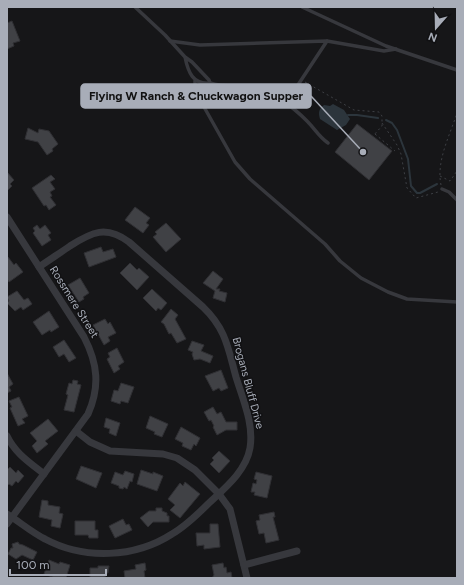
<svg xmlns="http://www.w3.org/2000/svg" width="464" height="585" viewBox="0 0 464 585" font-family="Figtree,sans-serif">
<rect width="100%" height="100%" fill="#161618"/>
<!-- water -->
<path fill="#2c353c" d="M 333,104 L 344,110 L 350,119 L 346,125 L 337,130 L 320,119 C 318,112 319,109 324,105 L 330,106 Z"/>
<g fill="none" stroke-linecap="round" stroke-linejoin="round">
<!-- stream -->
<g stroke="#2c353c" stroke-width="2">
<path d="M 348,115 L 357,115 L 378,118"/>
<path d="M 386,120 L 392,123 L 397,130 L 408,159 L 411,186 L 417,193 L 420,193 L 437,184"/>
</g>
</g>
<!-- building -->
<g fill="#404145" stroke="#303034">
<path d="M 12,21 L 20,41 L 13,43 L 14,46 L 7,49 L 7,23 Z"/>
<path d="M 357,124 L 392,151 L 369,180 L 335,152 Z"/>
<path d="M 28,128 L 38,133 L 39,129 L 49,131 L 58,144 L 52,149 L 53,151 L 47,155 L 38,142 L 25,139 Z"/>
<path d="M 7,172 L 14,180 L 10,184 L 12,186 L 7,191 Z"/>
<path d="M 51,175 L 55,179 L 50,182 L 55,189 L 50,192 L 52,196 L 50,197 L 56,205 L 49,210 L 46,205 L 44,206 L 32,188 Z"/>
<path d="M 135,207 L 150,218 L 146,223 L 149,225 L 143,233 L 125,220 Z"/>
<path d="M 166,223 L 181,239 L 166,252 L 153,237 L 157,234 L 155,232 Z"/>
<path d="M 37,225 L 40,229 L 45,225 L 51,233 L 48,235 L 51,240 L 42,246 L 33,233 L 35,231 L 33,228 Z"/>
<path d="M 101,247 L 103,252 L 113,249 L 116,257 L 89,267 L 84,253 Z"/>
<path d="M 7,257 L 8,257 L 14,265 L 16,263 L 23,272 L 9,282 L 7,279 Z"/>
<path d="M 130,263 L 137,270 L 139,268 L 149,277 L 137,290 L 120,273 Z"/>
<path d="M 213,271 L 223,279 L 216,289 L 220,289 L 219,291 L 227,293 L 225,302 L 213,298 L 215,291 L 203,283 Z"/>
<path d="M 80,278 L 89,293 L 83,297 L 84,299 L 79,302 L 68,285 Z"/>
<path d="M 152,289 L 167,303 L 161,310 L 158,308 L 156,311 L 143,298 Z"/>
<path d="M 17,291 L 24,300 L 28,298 L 32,304 L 23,310 L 21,307 L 15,311 L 7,303 L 9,301 L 7,297 Z"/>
<path d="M 171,309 L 178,315 L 175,319 L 186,339 L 177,343 L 171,333 L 169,334 L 164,324 L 161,322 Z"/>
<path d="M 49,311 L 59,327 L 51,332 L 50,330 L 42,335 L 33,322 Z"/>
<path d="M 105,319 L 108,324 L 110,322 L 116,333 L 108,337 L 110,341 L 104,345 L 93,325 Z"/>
<path d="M 64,340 L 76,358 L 69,362 L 64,354 L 59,357 L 53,347 Z"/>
<path d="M 192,341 L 204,345 L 201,351 L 213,356 L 210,363 L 200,359 L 194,360 L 192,354 L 193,352 L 188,350 Z"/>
<path d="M 117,348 L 124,362 L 118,366 L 120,369 L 114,373 L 107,359 L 110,357 L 108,353 Z"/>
<path d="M 221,370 L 228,388 L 221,391 L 219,388 L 213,391 L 205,376 Z"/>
<path d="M 7,373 L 13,384 L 9,387 L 11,391 L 7,393 Z"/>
<path d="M 73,380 L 78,381 L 77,384 L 81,385 L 74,412 L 64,410 L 68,395 L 66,394 L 69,383 L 72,384 Z"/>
<path d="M 121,383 L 134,387 L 128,403 L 121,401 L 120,404 L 111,401 L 114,390 L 118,391 Z"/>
<path d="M 19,397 L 28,416 L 22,419 L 25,423 L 18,426 L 10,408 L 12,407 L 9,401 Z"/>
<path d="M 213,407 L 217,414 L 221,412 L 226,422 L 237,422 L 237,430 L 226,430 L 217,435 L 213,427 L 214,426 L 211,420 L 209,421 L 204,412 Z"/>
<path d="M 150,416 L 168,424 L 162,437 L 154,434 L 155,432 L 146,428 Z"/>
<path d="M 106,418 L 120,423 L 116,436 L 109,433 L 110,429 L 104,427 Z"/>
<path d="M 48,419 L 58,431 L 45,441 L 48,444 L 37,453 L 32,446 L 37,441 L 30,433 Z"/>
<path d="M 181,427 L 200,438 L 196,446 L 194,444 L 191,450 L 182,446 L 183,443 L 175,439 Z"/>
<path d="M 219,451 L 230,461 L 219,473 L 210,464 L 214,460 L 212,458 Z"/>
<path d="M 81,466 L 102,473 L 96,488 L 76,479 Z"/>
<path d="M 10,467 L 16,473 L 18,470 L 24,476 L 18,483 L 16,481 L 12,486 L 9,484 L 7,486 L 7,470 Z"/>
<path d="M 141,470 L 153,474 L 153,472 L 163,476 L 157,491 L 137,484 Z"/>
<path d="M 125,471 L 134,474 L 132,482 L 130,481 L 127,489 L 124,487 L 123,489 L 119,488 L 119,486 L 111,483 L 115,472 L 123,475 Z"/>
<path d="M 256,472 L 272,476 L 267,498 L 254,495 L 255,492 L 251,492 L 253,483 L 256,484 L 257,480 L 254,479 Z"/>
<path d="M 185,482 L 200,494 L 180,518 L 170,510 L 175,505 L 168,499 L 180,483 L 183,486 Z"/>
<path d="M 42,500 L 48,501 L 48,505 L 60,507 L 59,513 L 63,514 L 60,528 L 51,526 L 52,520 L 39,517 Z"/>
<path d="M 156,508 L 162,508 L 162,511 L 167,513 L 167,516 L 169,516 L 169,522 L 153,522 L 148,527 L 140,518 L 149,511 L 156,511 Z"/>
<path d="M 274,512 L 275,517 L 273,517 L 279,540 L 266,543 L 264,533 L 259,534 L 256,521 L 260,520 L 259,515 Z"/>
<path d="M 123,519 L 126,525 L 129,524 L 132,530 L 115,538 L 109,526 Z"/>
<path d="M 75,521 L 95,521 L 95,530 L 98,530 L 98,538 L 89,538 L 88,535 L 75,535 Z"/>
<path d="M 210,524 L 218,524 L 220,547 L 204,549 L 204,545 L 197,546 L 196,533 L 210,533 Z"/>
<path d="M 18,542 L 19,544 L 23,545 L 37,552 L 33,560 L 22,555 L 16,559 L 8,554 L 11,548 L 13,548 L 12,544 Z"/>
<path d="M 49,560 L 59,564 L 60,562 L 70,565 L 66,578 L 55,578 L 44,574 Z"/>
<path d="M 145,563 L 146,570 L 144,571 L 145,578 L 125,578 L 124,571 L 136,569 L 135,565 Z"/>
<path d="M 223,563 L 224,568 L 226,567 L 227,573 L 231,572 L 232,578 L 212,578 L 214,575 L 212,565 Z"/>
<path d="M 98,566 L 109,566 L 108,573 L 106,573 L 105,578 L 90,578 L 90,568 L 98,568 Z"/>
</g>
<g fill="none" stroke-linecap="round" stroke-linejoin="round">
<!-- path -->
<g stroke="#3d3f44" stroke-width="1" stroke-dasharray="2 3" stroke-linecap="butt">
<path d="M 305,82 L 354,110 L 379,112 L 382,116 L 382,126 L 373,136"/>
<path d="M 382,123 L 397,145 L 401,154 L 407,188 L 416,198 L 438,192"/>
<path d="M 375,134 L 395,151"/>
<path d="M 440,176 L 450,181 L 457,171"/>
<path d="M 441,185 C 436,161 450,135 457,113"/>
</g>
<!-- service -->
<g stroke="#37383d" stroke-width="3.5">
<path d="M 135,7 L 165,35 L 185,57 L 192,62 L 209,80 L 210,83 C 193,85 188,72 185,57"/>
<path d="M 302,7 L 386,46 L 457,70"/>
<path d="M 170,41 L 200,45 L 327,41 L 384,51 L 396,49"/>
<path d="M 195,81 L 195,91 L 235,162 L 250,179 L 325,244 L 340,261 L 361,278 L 388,292 L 407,299 L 457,302"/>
<path d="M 210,83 C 226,88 243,85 259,89 C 277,95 294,108 307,121 C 315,129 319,137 328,143"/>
<path d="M 286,103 L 327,41"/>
<path d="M 442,189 L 449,192 L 457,200"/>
</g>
<!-- minor -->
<g stroke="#37383d" stroke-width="7">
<path d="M 7,217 L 84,337 C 98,364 100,387 88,414 L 7,524"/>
<path d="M 76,431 L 90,442 L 110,451 L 163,454 L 177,458 L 195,470 L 219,494 L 230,509 L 247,578"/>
<path d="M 7,436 C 15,453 29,462 44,474"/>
<path d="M 7,514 C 20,522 31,532 45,539 C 84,560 135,558 172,534 C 186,526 198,514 209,503 C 225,488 246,471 250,448 C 254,424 243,400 236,377 C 228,348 226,329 203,307 L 129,242 C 106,225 92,232 70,246 C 60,253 49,260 39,267"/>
<path d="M 244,565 L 297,551"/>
</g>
</g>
<g text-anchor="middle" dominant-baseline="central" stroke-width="3" stroke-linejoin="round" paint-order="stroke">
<!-- street labels -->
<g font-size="11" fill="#a8adb8" stroke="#111113">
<text transform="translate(74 302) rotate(58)">Rossmere Street</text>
<text transform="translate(248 383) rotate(75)">Brogans Bluff Drive</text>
</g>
</g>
<!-- callouts -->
<path fill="none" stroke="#a8adb8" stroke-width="1.5" d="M363 152L311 96"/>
<circle fill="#a8adb8" stroke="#111113" stroke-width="1.5" cx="363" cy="152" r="4"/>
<rect fill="#a8adb8" stroke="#a8adb8" stroke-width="1.5" x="81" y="84" width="230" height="24" rx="4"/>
<g font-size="12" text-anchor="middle" font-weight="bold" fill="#111">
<text x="196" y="100">Flying W Ranch &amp; Chuckwagon Supper</text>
</g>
<!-- border -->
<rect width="464" height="585" fill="none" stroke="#a8adb8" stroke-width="16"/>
<!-- north arrow -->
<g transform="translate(436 28) rotate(200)" stroke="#111113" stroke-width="3" paint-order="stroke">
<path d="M0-3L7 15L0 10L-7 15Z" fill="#a8adb8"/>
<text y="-6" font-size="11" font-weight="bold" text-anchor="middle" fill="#a8adb8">N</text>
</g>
<!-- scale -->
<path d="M10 569v6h96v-6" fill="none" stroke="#a8adb8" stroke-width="2"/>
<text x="16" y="569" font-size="12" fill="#a8adb8" stroke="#111113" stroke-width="3" paint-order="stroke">100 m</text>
</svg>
